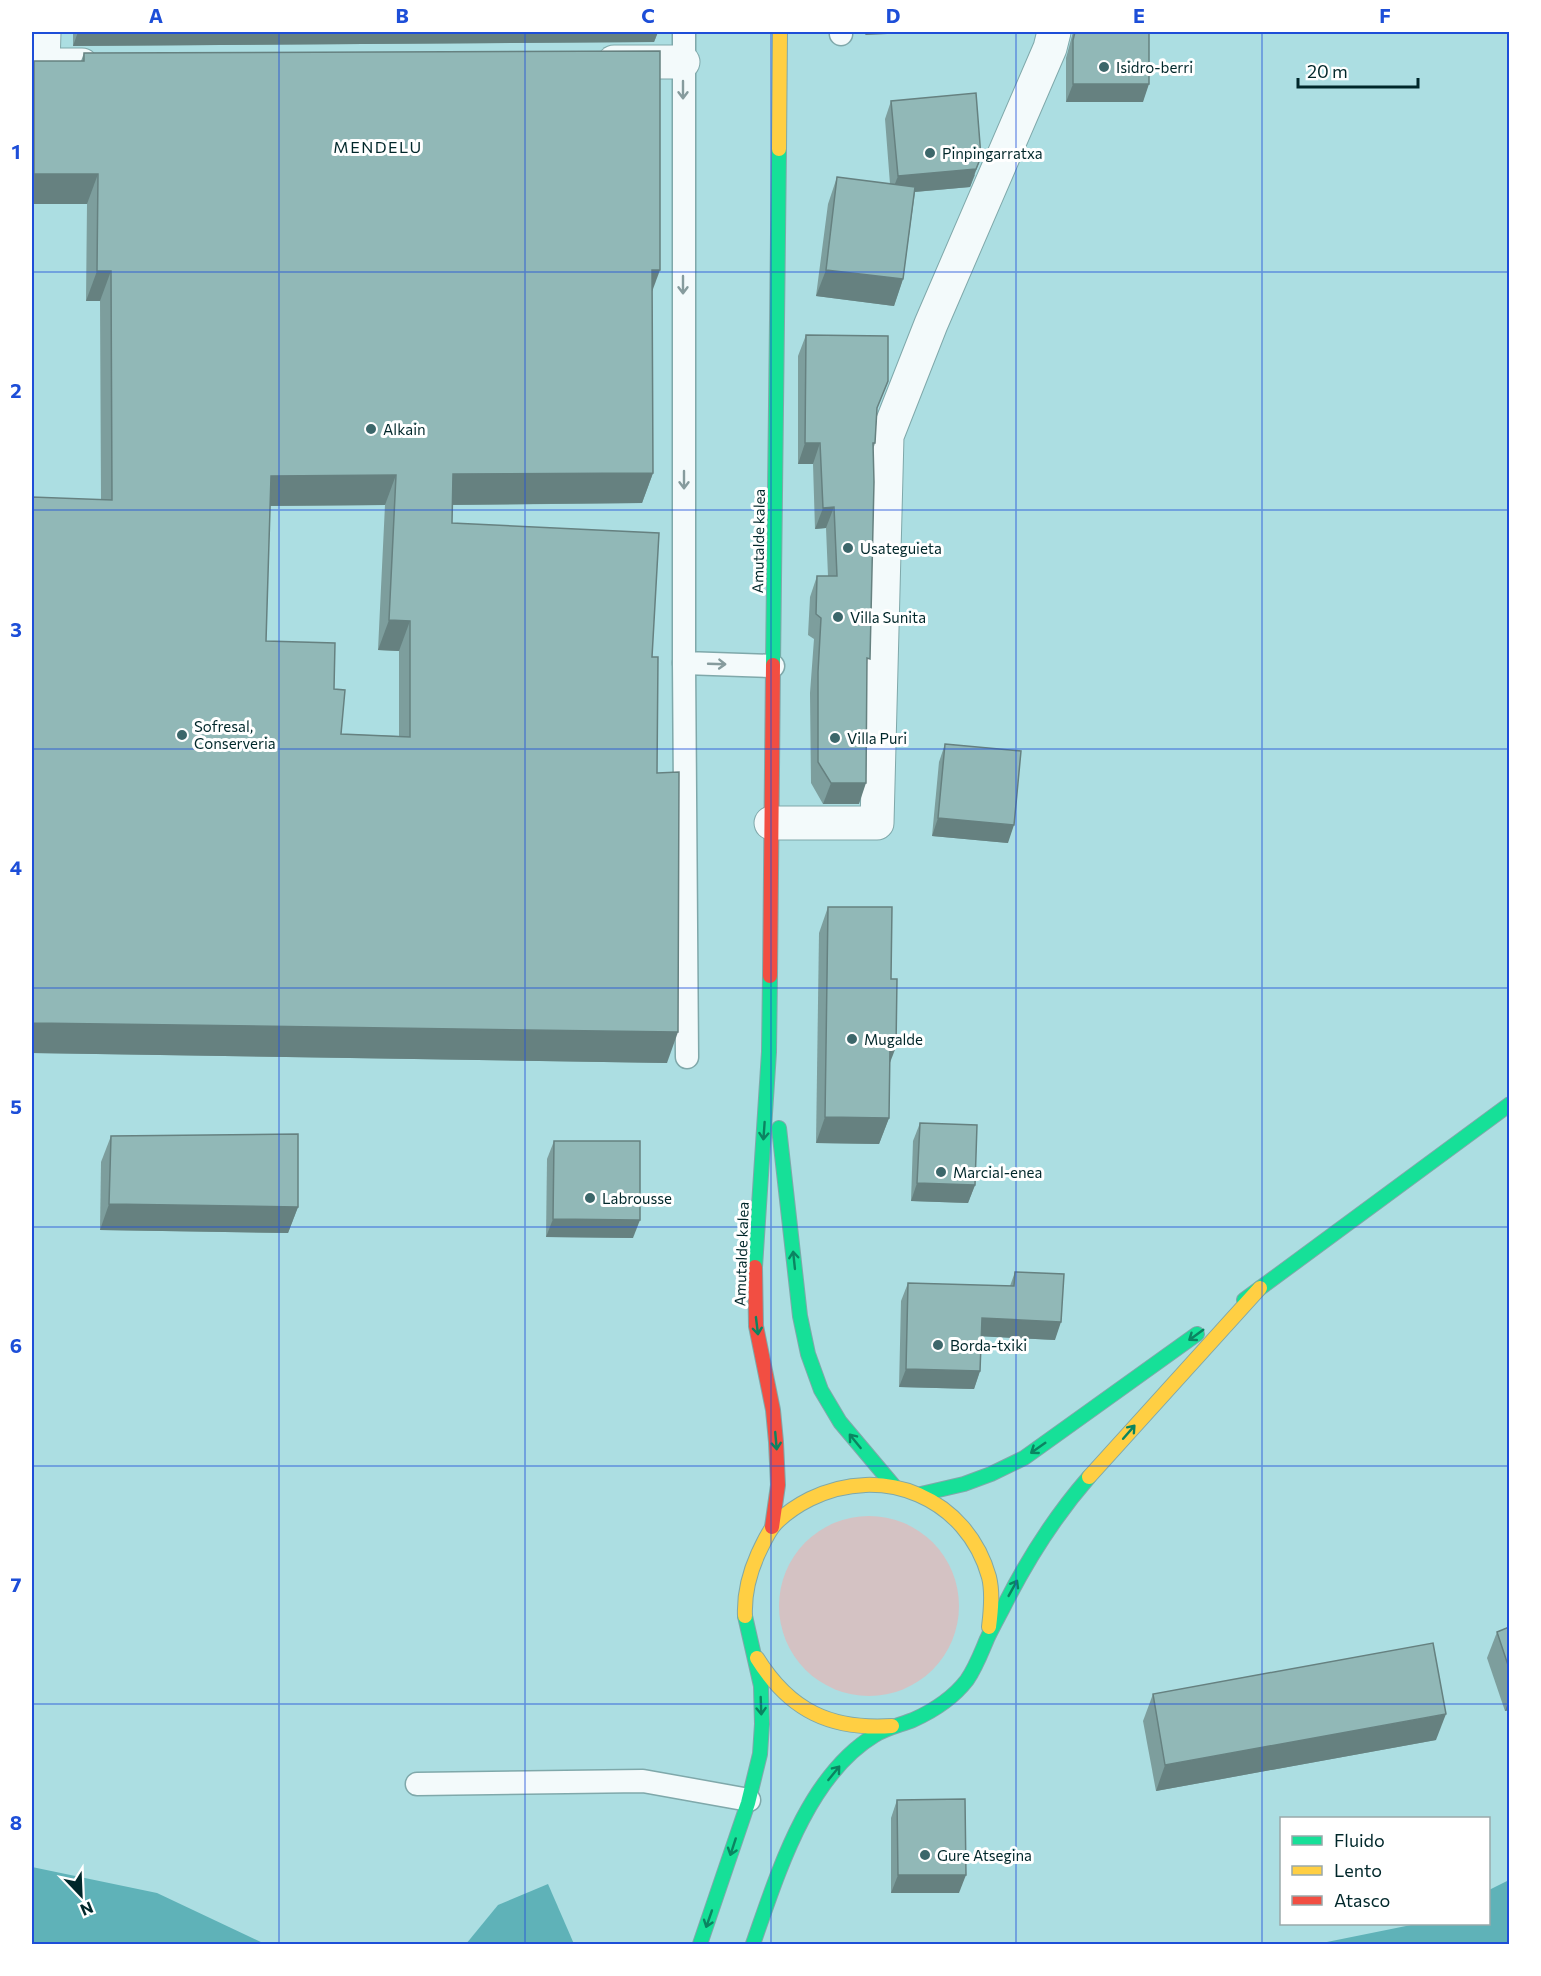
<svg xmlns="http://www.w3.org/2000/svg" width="1541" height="1976" viewBox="0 0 1541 1976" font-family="Commissioner,sans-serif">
<rect width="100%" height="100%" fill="#acdee2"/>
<!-- green -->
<circle fill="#d4c2c3" cx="869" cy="1606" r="90"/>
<!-- water -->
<g fill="#5fb2b8">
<path d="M 32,1867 L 157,1893 L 263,1943 L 276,1944 L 32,1944 Z"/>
<path d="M 1509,1880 L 1509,1944 L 1317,1944 L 1416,1924 L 1488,1924 L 1489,1890 Z"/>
<path d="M 548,1884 L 574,1944 L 466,1944 L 498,1905 Z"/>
</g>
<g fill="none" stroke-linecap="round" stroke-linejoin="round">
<defs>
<g id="lane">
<path d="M 684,32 L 684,663 L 773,666"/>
<path d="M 841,34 L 841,32"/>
<path d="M 684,663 L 687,1057"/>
<path d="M 417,1784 L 643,1781 L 749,1800"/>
</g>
<g id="street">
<path d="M 44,32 L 43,65 L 82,65"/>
<path d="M 614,62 L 683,62"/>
<path d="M 771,823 L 877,823 L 887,436 L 931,324 L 1050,48 L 1054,32"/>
</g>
<g id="fast">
<path d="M 773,665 L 779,149"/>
<path d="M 779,1128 L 800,1316 L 808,1354 L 821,1390 L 840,1422 L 893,1485"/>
<path d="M 755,1267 L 769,1052 L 770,976"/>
<path d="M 1244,1300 L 1510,1104"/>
<path d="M 921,1494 L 964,1484 L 991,1474 L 1024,1458 L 1197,1334"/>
<path d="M 700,1944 L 748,1803 L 760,1754 L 762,1724 L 761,1686 L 745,1616"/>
<path d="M 753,1944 C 778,1873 807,1776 875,1735 C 886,1728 900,1725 913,1720 C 933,1711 954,1697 967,1680 C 976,1667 981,1653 987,1639 C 993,1626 1000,1614 1006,1602 C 1029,1557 1055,1516 1089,1477"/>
</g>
<g id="slow">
<path d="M 779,149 L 780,32"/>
<path d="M 1089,1477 L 1260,1288"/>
<path d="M 745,1616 C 744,1594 749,1574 758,1554 C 763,1544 768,1531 776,1523 C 786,1513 798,1505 810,1499 C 883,1463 967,1498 989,1577 C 993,1593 991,1611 989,1627"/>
<path d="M 757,1658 C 790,1711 831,1730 892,1726"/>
</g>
<g id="jam">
<path d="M 770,976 L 773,665"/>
<path d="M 755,1267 L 756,1326 L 773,1410 L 776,1442 L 778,1485 L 772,1527"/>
</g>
</defs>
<!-- lane casing -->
<use href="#lane" stroke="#7fa8aa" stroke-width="25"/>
<!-- street casing -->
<use href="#street" stroke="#7fa8aa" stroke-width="35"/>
<!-- fast casing -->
<use href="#fast" stroke="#7fa8aa" stroke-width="16"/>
<!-- slow casing -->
<use href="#slow" stroke="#7fa8aa" stroke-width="16"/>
<!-- jam casing -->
<use href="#jam" stroke="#7fa8aa" stroke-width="16"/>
<!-- lane -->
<use href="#lane" stroke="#f3fafb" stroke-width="22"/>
<!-- street -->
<use href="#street" stroke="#f3fafb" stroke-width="33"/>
<!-- fast -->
<use href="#fast" stroke="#16e098" stroke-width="14"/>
<!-- slow -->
<use href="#slow" stroke="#ffcf43" stroke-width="14"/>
<!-- jam -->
<use href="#jam" stroke="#f24e42" stroke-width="14"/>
</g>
<!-- wall -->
<g fill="#7d9e9d" fill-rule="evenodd">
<path d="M 73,32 L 658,32 L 654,42 L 73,46 Z"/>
<path d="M 1073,32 L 1149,32 L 1143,102 L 1066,102 L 1066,58 Z"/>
<path d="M 84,53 L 652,291 L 653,473 L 642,503 L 452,505 L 452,523 L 652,657 L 657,773 L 667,1063 L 32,1053 L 32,497 L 101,500 L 100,301 L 86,301 L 87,204 L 32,204 L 32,68 L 34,61 L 81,61 ZM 385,505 L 378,650 L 399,651 L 399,736 L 341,734 L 334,689 L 266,641 L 270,506 Z"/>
<path d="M 891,101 L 975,175 L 970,187 L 915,192 L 903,279 L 894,306 L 816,296 L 828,204 L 837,177 L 890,184 L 885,119 Z"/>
<path d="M 806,335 L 877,410 L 875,443 L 873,450 L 867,665 L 859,804 L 823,804 L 811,783 L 810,693 L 814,639 L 808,635 L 810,597 L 817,576 L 828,576 L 826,528 L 815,529 L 813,464 L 798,464 L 798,356 Z"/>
<path d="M 945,744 L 1008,843 L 932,836 L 939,762 Z"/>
<path d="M 828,907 L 889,1118 L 879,1144 L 816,1143 L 819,933 Z"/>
<path d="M 920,1123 L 975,1185 L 968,1203 L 911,1201 L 913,1141 Z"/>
<path d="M 111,1136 L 298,1207 L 288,1233 L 100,1230 L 101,1162 Z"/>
<path d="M 554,1141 L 633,1238 L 546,1237 L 547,1159 Z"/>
<path d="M 1015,1272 L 1055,1340 L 981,1336 L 980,1371 L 974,1389 L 899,1387 L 901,1301 L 908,1283 L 1010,1286 Z"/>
<path d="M 1509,1627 L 1509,1710 L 1505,1711 L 1487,1658 L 1497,1632 Z"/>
<path d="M 1153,1694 L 1436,1740 L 1156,1791 L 1143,1721 Z"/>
<path d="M 897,1800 L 959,1893 L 891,1893 L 891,1818 Z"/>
</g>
<!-- shaded-wall -->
<g fill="#668180">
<path d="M 78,32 L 658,32 L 654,42 L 73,46 Z"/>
<path d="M 867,32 L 932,32 L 865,35 Z"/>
<path d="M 1073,84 L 1149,84 L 1143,102 L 1066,102 Z"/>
<path d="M 981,157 L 970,187 L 891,194 L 898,176 Z"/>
<path d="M 34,174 L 98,174 L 87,204 L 32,204 L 32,181 Z"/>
<path d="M 652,270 L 660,270 L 649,300 Z"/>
<path d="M 826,270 L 903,279 L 894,306 L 816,296 Z"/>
<path d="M 97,271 L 111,271 L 100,301 L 86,301 Z"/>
<path d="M 805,443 L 820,443 L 813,464 L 798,464 Z"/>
<path d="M 653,473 L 642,503 L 442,505 L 453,474 Z"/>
<path d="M 396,475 L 385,505 L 260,506 L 271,476 Z"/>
<path d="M 834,507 L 826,528 L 815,529 L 823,508 Z"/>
<path d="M 389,620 L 410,621 L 399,651 L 378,650 Z"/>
<path d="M 831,783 L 866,783 L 859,804 L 823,804 Z"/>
<path d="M 938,818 L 1014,825 L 1008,843 L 932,836 Z"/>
<path d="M 32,1023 L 678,1032 L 667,1063 L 32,1053 Z"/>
<path d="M 890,1047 L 896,1047 L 886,1073 Z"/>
<path d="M 825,1117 L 889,1118 L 879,1144 L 816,1143 Z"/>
<path d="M 917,1183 L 975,1185 L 968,1203 L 911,1201 Z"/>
<path d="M 109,1204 L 298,1207 L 288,1233 L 100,1230 Z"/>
<path d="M 553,1219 L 640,1220 L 633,1238 L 546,1237 Z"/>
<path d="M 982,1318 L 1061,1322 L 1055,1340 L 976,1336 Z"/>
<path d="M 906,1369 L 980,1371 L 974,1389 L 899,1387 Z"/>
<path d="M 1509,1700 L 1509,1710 L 1505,1711 Z"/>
<path d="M 1446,1714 L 1436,1740 L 1156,1791 L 1165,1765 Z"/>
<path d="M 898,1875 L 966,1875 L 959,1893 L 891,1893 Z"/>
</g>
<!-- building -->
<g fill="#91b8b7" stroke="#668180" stroke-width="1.5" fill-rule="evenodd">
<path d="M 1075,32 L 1149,32 L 1149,84 L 1073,84 L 1073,40 Z"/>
<path d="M 660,51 L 660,270 L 652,270 L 653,473 L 453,474 L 452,523 L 659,533 L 652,657 L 658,657 L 657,773 L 679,772 L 678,1032 L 32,1023 L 32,497 L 112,500 L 111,271 L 97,271 L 98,174 L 34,174 L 34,61 L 84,61 L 84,53 ZM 396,475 L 389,620 L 410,621 L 410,737 L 341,734 L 345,690 L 334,689 L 335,643 L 266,641 L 271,476 Z"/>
<path d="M 976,93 L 981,157 L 976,169 L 898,176 L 891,101 Z"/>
<path d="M 837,177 L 915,187 L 903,279 L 826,270 Z"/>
<path d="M 806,335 L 888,336 L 888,381 L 877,408 L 875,443 L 873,443 L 874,482 L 870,659 L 867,658 L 866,783 L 831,783 L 818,762 L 818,672 L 821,618 L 816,614 L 817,576 L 837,576 L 834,507 L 823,508 L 820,443 L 805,443 Z"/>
<path d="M 945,744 L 1021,751 L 1014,825 L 938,818 Z"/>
<path d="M 828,907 L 892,907 L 891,979 L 897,979 L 896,1047 L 890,1047 L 889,1118 L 825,1117 Z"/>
<path d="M 920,1123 L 977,1125 L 975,1185 L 917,1183 Z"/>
<path d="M 298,1134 L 298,1207 L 109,1204 L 111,1136 Z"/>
<path d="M 554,1141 L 640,1141 L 640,1220 L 553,1219 Z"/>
<path d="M 1015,1272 L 1064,1274 L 1061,1322 L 982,1318 L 980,1371 L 906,1369 L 908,1283 L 1014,1286 Z"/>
<path d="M 1509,1627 L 1509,1668 L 1497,1632 Z"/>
<path d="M 1433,1643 L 1446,1714 L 1165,1765 L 1153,1694 Z"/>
<path d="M 965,1799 L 966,1875 L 898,1875 L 897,1800 Z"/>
</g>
<!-- one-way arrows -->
<defs><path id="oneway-shaft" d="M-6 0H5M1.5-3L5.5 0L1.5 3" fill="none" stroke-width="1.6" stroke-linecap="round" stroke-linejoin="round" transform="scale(1.5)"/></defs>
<g stroke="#869b9d">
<use href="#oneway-shaft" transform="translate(683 90) rotate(90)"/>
<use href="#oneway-shaft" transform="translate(683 285) rotate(90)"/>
<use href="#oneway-shaft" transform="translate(684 480) rotate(90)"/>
<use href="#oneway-shaft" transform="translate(717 664) rotate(2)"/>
</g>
<g stroke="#0b8461">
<use href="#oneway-shaft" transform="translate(764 1131) rotate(94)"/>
<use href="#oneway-shaft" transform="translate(794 1260) rotate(-96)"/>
<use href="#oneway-shaft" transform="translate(757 1326) rotate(83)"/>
<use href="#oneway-shaft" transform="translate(1196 1335) rotate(144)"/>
<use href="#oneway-shaft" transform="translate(1129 1432) rotate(-49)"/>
<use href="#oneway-shaft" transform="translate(776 1441) rotate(85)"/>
<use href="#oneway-shaft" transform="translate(855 1441) rotate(-129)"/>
<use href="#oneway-shaft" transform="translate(1038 1448) rotate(145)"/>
<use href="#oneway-shaft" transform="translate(1013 1588) rotate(-61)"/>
<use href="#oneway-shaft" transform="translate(761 1706) rotate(88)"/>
<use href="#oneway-shaft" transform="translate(834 1773) rotate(-51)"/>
<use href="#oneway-shaft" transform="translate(733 1847) rotate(108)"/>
<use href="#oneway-shaft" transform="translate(709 1919) rotate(109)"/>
</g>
<!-- grid -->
<path fill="none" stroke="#1d4ed8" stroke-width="1.5" stroke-opacity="0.55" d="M 279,32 L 279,1944M 525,32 L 525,1944M 771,32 L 771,1944M 1016,32 L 1016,1944M 1262,32 L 1262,1944M 32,272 L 1510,272M 32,510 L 1510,510M 32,749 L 1510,749M 32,988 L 1510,988M 32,1227 L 1510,1227M 32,1466 L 1510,1466M 32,1704 L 1510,1704"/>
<!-- markers -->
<g fill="#3c676a" stroke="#fff" stroke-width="2">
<circle cx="1104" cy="67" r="6"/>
<circle cx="930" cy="153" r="6"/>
<circle cx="371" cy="429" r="6"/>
<circle cx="848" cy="548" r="6"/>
<circle cx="838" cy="617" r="6"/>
<circle cx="182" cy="735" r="6"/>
<circle cx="835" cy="738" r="6"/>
<circle cx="852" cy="1039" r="6"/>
<circle cx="941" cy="1172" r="6"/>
<circle cx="590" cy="1198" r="6"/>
<circle cx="938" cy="1345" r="6"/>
<circle cx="925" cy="1855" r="6"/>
</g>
<g text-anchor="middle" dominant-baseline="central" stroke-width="6" stroke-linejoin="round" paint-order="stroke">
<!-- poi labels -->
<g font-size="15" fill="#00272a" stroke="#fff" text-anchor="start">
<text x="1116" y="67">Isidro-berri</text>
<text x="942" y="153">Pinpingarratxa</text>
<text x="383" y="429">Alkain</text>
<text x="860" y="548">Usateguieta</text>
<text x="850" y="617">Villa Sunita</text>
<text x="194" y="726">Sofresal,<tspan x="194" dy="17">Conserveria</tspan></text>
<text x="847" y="738">Villa Puri</text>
<text x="864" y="1039">Mugalde</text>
<text x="953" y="1172">Marcial-enea</text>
<text x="602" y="1198">Labrousse</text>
<text x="950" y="1345">Borda-txiki</text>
<text x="937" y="1855">Gure Atsegina</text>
</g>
<!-- street labels -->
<g font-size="15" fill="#00272a" stroke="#fff">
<text transform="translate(758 541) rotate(-89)">Amutalde kalea</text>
<text transform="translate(741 1254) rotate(-88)">Amutalde kalea</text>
</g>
<!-- neighbourhood labels -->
<g font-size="16" letter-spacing="1.5" fill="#00272a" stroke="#fff">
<text x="378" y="146">MENDELU</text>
</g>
</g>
<!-- border -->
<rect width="1541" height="1976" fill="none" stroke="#ffffff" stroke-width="66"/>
<!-- legend -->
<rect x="1280" y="1817" width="210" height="108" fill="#ffffff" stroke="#99a9aa" stroke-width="1.5"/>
<rect x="1292" y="1836" width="30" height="9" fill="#16e098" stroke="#99a9aa" stroke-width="1.5"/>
<text x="1334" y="1847" font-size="18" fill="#00272a">Fluido</text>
<rect x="1292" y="1866" width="30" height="9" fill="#ffcf43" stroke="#99a9aa" stroke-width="1.5"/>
<text x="1334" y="1877" font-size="18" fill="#00272a">Lento</text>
<rect x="1292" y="1896" width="30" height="9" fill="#f24e42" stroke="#99a9aa" stroke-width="1.5"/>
<text x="1334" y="1907" font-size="18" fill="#00272a">Atasco</text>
<!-- north arrow -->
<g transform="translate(81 1895) rotate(157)" stroke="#ffffff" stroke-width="4.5" paint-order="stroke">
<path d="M0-4.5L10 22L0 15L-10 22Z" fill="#00272a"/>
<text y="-9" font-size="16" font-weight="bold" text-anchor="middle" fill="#00272a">N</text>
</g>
<!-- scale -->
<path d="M1298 78v9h120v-9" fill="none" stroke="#00272a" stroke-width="3"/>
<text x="1307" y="78" font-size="18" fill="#00272a" stroke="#ffffff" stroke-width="4.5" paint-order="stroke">20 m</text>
<rect x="33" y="33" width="1475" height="1910" fill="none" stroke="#1d4ed8" stroke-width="2"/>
<g font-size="20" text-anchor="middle" font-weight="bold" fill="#1d4ed8">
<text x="156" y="23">A</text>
<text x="402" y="23">B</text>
<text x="648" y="23">C</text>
<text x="893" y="23">D</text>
<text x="1139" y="23">E</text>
<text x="1385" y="23">F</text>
<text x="16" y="159">1</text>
<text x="16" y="398">2</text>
<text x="16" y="637">3</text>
<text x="16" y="875">4</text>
<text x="16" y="1114">5</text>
<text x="16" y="1353">6</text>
<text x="16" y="1592">7</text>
<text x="16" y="1830">8</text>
</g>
</svg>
